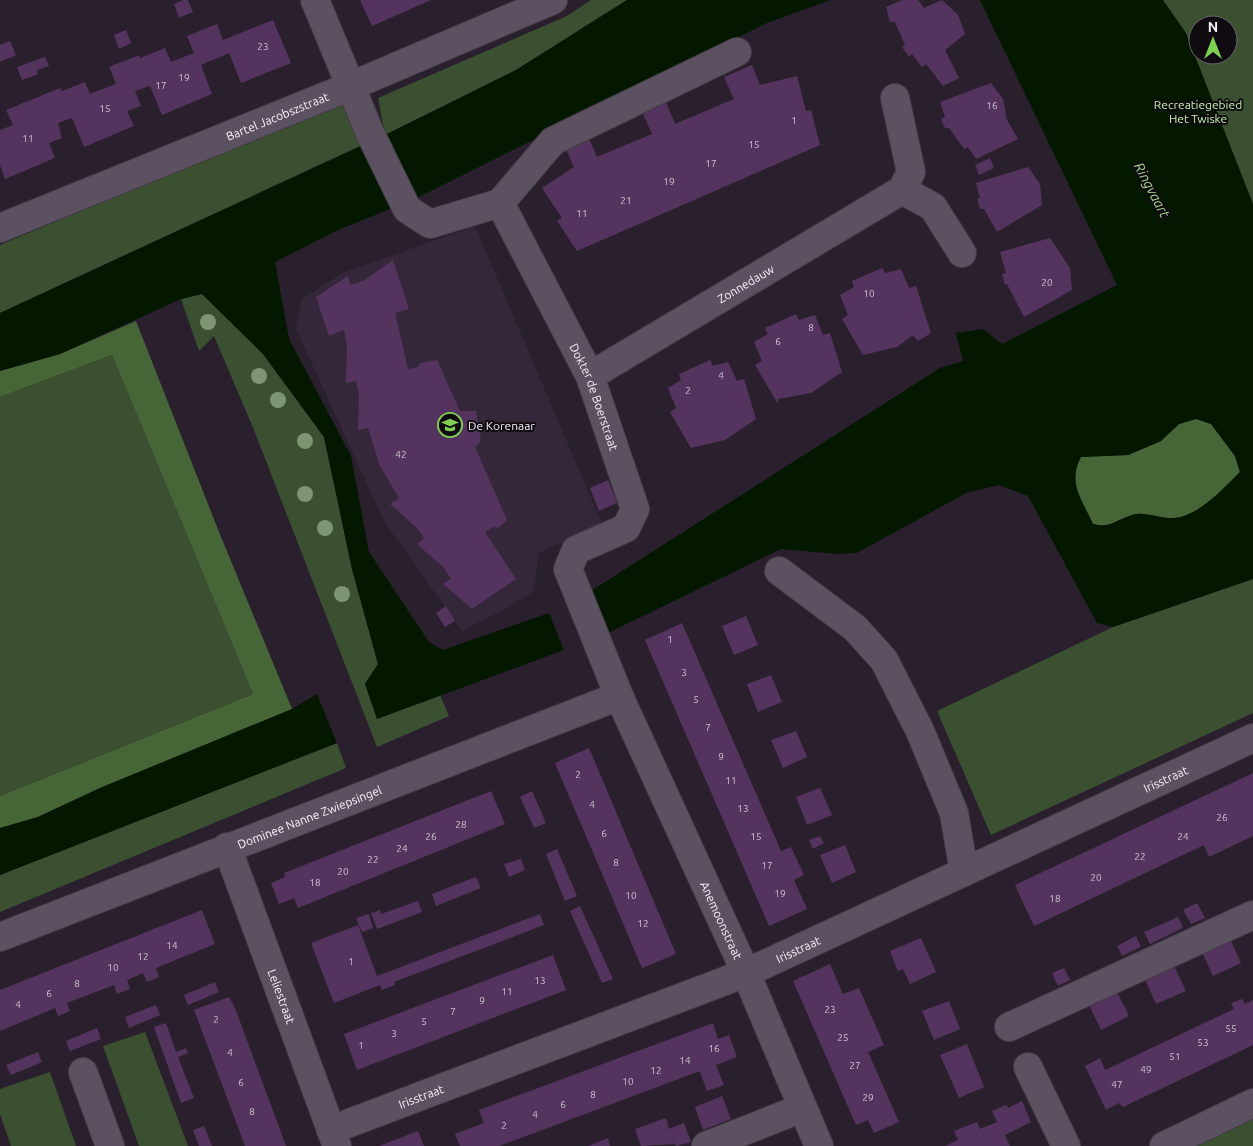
<svg xmlns="http://www.w3.org/2000/svg" width="1253" height="1146" viewBox="0 0 1253 1146" font-family="Ubuntu,sans-serif">
<rect width="100%" height="100%" fill="#2a202d"/>
<!-- built -->
<path fill="#35273a" d="M 475,226 L 602,524 L 539,553 L 534,591 L 509,607 L 462,631 L 384,521 L 296,329 L 302,299 L 343,273 Z"/>
<!-- green -->
<g fill="#3a5030" fill-rule="evenodd">
<path d="M 591,0 L 627,0 L 516,70 L 385,135 L 378,98 L 567,16 Z"/>
<path d="M 1056,0 L 1253,0 L 1253,288 ZM 1198,25 L 1228,25 L 1228,55 L 1198,55 Z"/>
<path d="M 342,102 L 362,145 L 0,313 L 0,245 Z"/>
<path d="M 202,294 L 263,354 L 324,437 L 352,569 L 378,664 L 365,684 L 377,718 L 440,695 L 449,716 L 377,747 L 254,430 L 214,336 L 199,351 L 181,299 Z"/>
<path d="M 112,355 L 253,694 L 0,796 L 0,397 Z"/>
<path d="M 1253,579 L 1253,713 L 991,835 L 937,711 L 1113,627 Z"/>
<path d="M 337,743 L 346,768 L 0,912 L 0,875 Z"/>
<path d="M 145,1032 L 188,1146 L 139,1146 L 103,1046 Z"/>
<path d="M 50,1072 L 76,1146 L 11,1146 L 0,1114 L 0,1089 Z"/>
<path d="M 1253,1109 L 1253,1146 L 1174,1146 Z"/>
</g>
<!-- forest -->
<g fill="#476638">
<path d="M 136,321 L 219,532 L 292,709 L 100,788 L 38,817 L 0,828 L 0,796 L 253,694 L 112,355 L 0,397 L 0,371 L 60,354 Z"/>
<path d="M 1196,419 L 1211,424 L 1235,456 L 1240,472 C 1223,489 1199,516 1174,518 C 1162,519 1147,512 1136,514 C 1117,518 1112,529 1093,524 C 1082,500 1067,482 1081,457 L 1128,455 L 1161,441 L 1179,424 Z"/>
</g>
<!-- water -->
<g fill="#041800" fill-rule="evenodd">
<path d="M 627,0 L 830,0 L 767,23 L 415,199 L 338,230 L 275,262 L 289,339 L 351,456 L 369,552 L 429,642 L 443,650 L 549,613 L 564,650 L 377,719 L 365,684 L 378,664 L 352,569 L 324,437 L 263,354 L 202,294 L 181,299 L 60,354 L 0,371 L 0,313 L 385,135 L 516,70 Z"/>
<path d="M 980,0 L 1163,0 L 1186,33 L 1253,204 L 1253,579 L 1113,627 L 1097,623 L 1028,496 L 999,485 L 966,493 L 857,553 L 837,554 L 781,549 L 608,633 L 591,591 L 940,368 L 963,361 L 956,333 L 983,329 L 1002,344 L 1117,285 ZM 1196,419 L 1211,424 L 1235,456 L 1240,472 C 1223,489 1199,516 1174,518 C 1162,519 1147,512 1136,514 C 1117,518 1113,529 1093,524 C 1082,500 1067,482 1081,457 L 1128,455 L 1161,441 L 1179,424 Z"/>
<path d="M 317,694 L 337,743 L 0,875 L 0,828 L 38,817 L 100,788 L 292,709 Z"/>
</g>
<!-- building -->
<g fill="#54345e">
<path d="M 183,0 L 188,0 L 193,12 L 179,18 L 174,4 Z"/>
<path d="M 360,0 L 431,0 L 372,26 Z"/>
<path d="M 902,0 L 918,0 L 924,8 L 942,0 L 958,15 L 965,34 L 945,50 L 959,78 L 943,86 L 926,64 L 922,67 L 912,54 L 909,57 L 902,47 L 905,45 L 895,22 L 890,22 L 886,7 Z"/>
<path d="M 273,20 L 291,63 L 241,83 L 229,53 L 201,65 L 212,94 L 162,115 L 150,86 L 135,91 L 141,106 L 127,111 L 134,126 L 84,147 L 72,118 L 58,123 L 62,138 L 49,143 L 55,158 L 5,179 L 0,165 L 0,130 L 13,125 L 6,110 L 60,88 L 62,91 L 85,82 L 90,94 L 116,84 L 109,67 L 139,55 L 140,58 L 165,48 L 171,62 L 194,53 L 187,36 L 217,24 L 223,40 Z"/>
<path d="M 126,30 L 131,43 L 119,49 L 114,35 Z"/>
<path d="M 10,41 L 16,55 L 0,62 L 0,45 Z"/>
<path d="M 45,57 L 49,66 L 37,70 L 38,74 L 22,80 L 17,67 Z"/>
<path d="M 752,65 L 760,85 L 797,76 L 806,111 L 811,110 L 820,145 L 577,251 L 557,221 L 562,218 L 542,188 L 574,167 L 565,147 L 588,136 L 597,157 L 652,134 L 642,112 L 666,102 L 675,124 L 734,99 L 724,77 Z"/>
<path d="M 991,83 L 1003,99 L 1007,120 L 1018,139 L 976,159 L 968,147 L 964,149 L 949,128 L 945,128 L 941,119 L 945,117 L 940,102 Z"/>
<path d="M 990,158 L 994,168 L 979,175 L 975,165 Z"/>
<path d="M 1028,167 L 1040,184 L 1042,205 L 997,232 L 984,209 L 980,209 L 977,199 L 980,198 L 976,183 Z"/>
<path d="M 1050,238 L 1070,268 L 1072,290 L 1024,317 L 1007,284 L 1005,285 L 1002,274 L 1006,273 L 1000,252 Z"/>
<path d="M 393,260 L 409,309 L 395,313 L 408,369 L 418,367 L 420,363 L 437,360 L 460,411 L 476,411 L 481,441 L 475,447 L 507,520 L 498,528 L 493,527 L 485,532 L 516,579 L 472,609 L 443,584 L 451,579 L 444,568 L 417,544 L 424,538 L 417,528 L 390,504 L 399,498 L 380,466 L 368,428 L 358,430 L 359,394 L 356,381 L 346,383 L 347,345 L 344,330 L 329,336 L 316,297 L 348,276 L 350,285 L 363,281 Z"/>
<path d="M 882,268 L 885,273 L 901,269 L 909,288 L 916,286 L 931,333 L 918,341 L 913,335 L 897,347 L 863,355 L 842,319 L 848,315 L 840,295 L 854,287 L 852,281 Z"/>
<path d="M 796,314 L 799,320 L 815,315 L 823,335 L 830,333 L 842,372 L 811,393 L 778,399 L 778,404 L 755,365 L 762,361 L 754,342 L 768,334 L 765,328 Z"/>
<path d="M 710,360 L 713,366 L 728,362 L 737,381 L 744,379 L 756,419 L 725,440 L 691,448 L 670,412 L 676,408 L 668,388 L 681,380 L 679,374 Z"/>
<path d="M 608,480 L 617,503 L 599,511 L 590,488 Z"/>
<path d="M 446,606 L 455,621 L 445,627 L 436,613 Z"/>
<path d="M 746,616 L 758,645 L 734,655 L 722,626 Z"/>
<path d="M 682,623 L 781,851 L 791,847 L 804,875 L 794,880 L 807,909 L 769,926 L 645,640 Z"/>
<path d="M 771,675 L 782,702 L 758,712 L 747,684 Z"/>
<path d="M 796,731 L 807,757 L 783,768 L 771,740 Z"/>
<path d="M 589,748 L 676,954 L 642,968 L 555,763 Z"/>
<path d="M 1253,773 L 1253,836 L 1209,857 L 1204,845 L 1034,926 L 1015,885 Z"/>
<path d="M 820,788 L 832,815 L 807,825 L 796,797 Z"/>
<path d="M 491,791 L 505,824 L 298,908 L 294,898 L 279,904 L 271,883 L 285,877 L 284,873 Z"/>
<path d="M 532,791 L 546,823 L 534,828 L 520,797 Z"/>
<path d="M 820,836 L 824,843 L 813,849 L 809,840 Z"/>
<path d="M 845,845 L 856,872 L 832,883 L 820,855 Z"/>
<path d="M 557,849 L 577,896 L 565,901 L 546,854 Z"/>
<path d="M 521,859 L 525,870 L 509,877 L 504,864 Z"/>
<path d="M 476,877 L 481,888 L 436,906 L 432,894 Z"/>
<path d="M 418,901 L 422,912 L 377,929 L 371,913 L 380,910 L 381,914 Z"/>
<path d="M 1197,903 L 1205,918 L 1191,924 L 1183,910 Z"/>
<path d="M 580,906 L 613,979 L 602,983 L 570,911 Z"/>
<path d="M 202,910 L 215,944 L 156,968 L 159,977 L 147,982 L 143,973 L 127,980 L 130,989 L 117,994 L 114,985 L 67,1003 L 70,1011 L 58,1016 L 55,1008 L 0,1031 L 0,990 Z"/>
<path d="M 369,914 L 373,928 L 362,932 L 356,918 Z"/>
<path d="M 540,914 L 544,925 L 394,982 L 395,985 L 382,990 L 380,985 L 334,1003 L 311,943 L 358,925 L 377,976 Z"/>
<path d="M 1178,917 L 1183,928 L 1150,944 L 1144,932 Z"/>
<path d="M 1136,936 L 1141,947 L 1122,956 L 1117,946 Z"/>
<path d="M 1229,937 L 1241,963 L 1213,976 L 1201,950 Z"/>
<path d="M 921,938 L 936,972 L 910,984 L 903,969 L 898,971 L 890,951 Z"/>
<path d="M 553,955 L 566,990 L 357,1070 L 344,1034 Z"/>
<path d="M 830,964 L 843,994 L 859,988 L 884,1045 L 868,1052 L 899,1122 L 874,1133 L 868,1120 L 856,1125 L 793,981 Z"/>
<path d="M 1173,964 L 1186,991 L 1156,1004 L 1144,977 Z"/>
<path d="M 1064,968 L 1070,980 L 1058,986 L 1052,973 Z"/>
<path d="M 215,982 L 219,992 L 188,1005 L 184,995 Z"/>
<path d="M 1117,992 L 1129,1016 L 1101,1030 L 1089,1005 Z"/>
<path d="M 229,997 L 235,1008 L 286,1146 L 245,1146 L 194,1010 Z"/>
<path d="M 1242,999 L 1245,1004 L 1253,1000 L 1253,1045 L 1123,1107 L 1119,1103 L 1106,1110 L 1085,1066 L 1100,1058 L 1105,1070 L 1234,1009 L 1231,1003 Z"/>
<path d="M 949,1001 L 960,1029 L 934,1040 L 922,1011 Z"/>
<path d="M 156,1005 L 160,1015 L 129,1028 L 125,1017 Z"/>
<path d="M 166,1023 L 176,1052 L 186,1048 L 188,1053 L 178,1057 L 194,1098 L 181,1103 L 154,1027 Z"/>
<path d="M 713,1023 L 718,1039 L 729,1035 L 737,1057 L 716,1065 L 724,1085 L 707,1091 L 700,1072 L 697,1072 L 499,1146 L 460,1146 L 455,1134 L 484,1123 L 479,1110 Z"/>
<path d="M 97,1028 L 101,1039 L 70,1051 L 66,1041 Z"/>
<path d="M 967,1044 L 984,1087 L 959,1098 L 940,1055 Z"/>
<path d="M 38,1052 L 42,1062 L 11,1075 L 6,1065 Z"/>
<path d="M 722,1096 L 731,1119 L 703,1130 L 695,1107 Z"/>
<path d="M 1022,1101 L 1031,1122 L 1005,1135 L 1010,1146 L 945,1146 L 958,1140 L 954,1131 L 977,1122 L 980,1129 L 997,1122 L 992,1111 L 1006,1105 L 1008,1108 Z"/>
<path d="M 666,1118 L 669,1129 L 684,1123 L 691,1142 L 676,1146 L 671,1131 L 675,1144 L 641,1146 L 635,1129 Z"/>
<path d="M 204,1126 L 212,1146 L 199,1146 L 193,1130 Z"/>
<path d="M 418,1131 L 424,1146 L 379,1146 Z"/>
<path d="M 608,1138 L 610,1146 L 588,1146 Z"/>
</g>
<g fill="none" stroke-linecap="round" stroke-linejoin="round">
<defs>
<g id="minor">
<path d="M 315,0 L 369,131 L 407,209 L 430,224 L 500,203 L 553,141 L 737,52"/>
<path d="M 902,190 L 933,207 L 962,253"/>
<path id="s1" d="M 500,203 L 590,376 L 635,509 L 626,528 L 576,550 L 568,569 L 619,696 L 746,973 L 819,1146"/>
<path id="s2" d="M 0,228 L 351,86 L 553,0"/>
<path id="s3" d="M 590,376 L 902,190 L 911,172 L 895,98"/>
<path d="M 779,571 L 855,628 L 884,660 L 920,731 L 954,813 L 964,872"/>
<path id="s4" d="M 227,847 L 337,1146"/>
<path id="s5" d="M 0,937 L 619,696"/>
<path d="M 1009,1027 L 1253,915"/>
<path d="M 1028,1067 L 1066,1146"/>
<path d="M 83,1072 L 110,1146"/>
<path id="s6" d="M 331,1130 L 746,973 L 1253,738"/>
<path d="M 706,1146 L 802,1108"/>
<path d="M 1164,1146 L 1253,1103"/>
</g>
</defs>
<!-- minor casing -->
<use href="#minor" stroke="#443c47" stroke-width="30"/>
<!-- minor -->
<use href="#minor" stroke="#5c5160" stroke-width="28"/>
</g>
<!-- trees -->
<g fill="#7d9572">
<circle cx="208" cy="322" r="8"/>
<circle cx="259" cy="376" r="8"/>
<circle cx="278" cy="400" r="8"/>
<circle cx="305" cy="441" r="8"/>
<circle cx="305" cy="494" r="8"/>
<circle cx="325" cy="528" r="8"/>
<circle cx="342" cy="594" r="8"/>
</g>
<!-- icons -->
<defs>
<symbol id="school-ring" viewBox="-11 -11 22 22"><circle r="9.5" fill="#100b11" stroke="#7ed053" stroke-width="1.5"/><path d="M0-5L7-2L0 1L-7-2ZM-4 1L0 2.5L4 1V4Q0 6-4 4Z" fill="#7ed053"/></symbol>
</defs>
<g fill-rule="evenodd">
<use href="#school-ring" x="436" y="411" width="28" height="28"/>
</g>
<g text-anchor="middle" dominant-baseline="central" stroke-width="4" stroke-linejoin="round" paint-order="stroke">
<!-- number labels -->
<g font-size="10" fill="#cec1d2">
<text x="263" y="46">23</text>
<text x="184" y="77">19</text>
<text x="161" y="85">17</text>
<text x="992" y="105">16</text>
<text x="105" y="108">15</text>
<text x="794" y="120">1</text>
<text x="28" y="138">11</text>
<text x="754" y="144">15</text>
<text x="711" y="163">17</text>
<text x="669" y="181">19</text>
<text x="626" y="200">21</text>
<text x="582" y="213">11</text>
<text x="1047" y="282">20</text>
<text x="869" y="293">10</text>
<text x="811" y="327">8</text>
<text x="778" y="341">6</text>
<text x="721" y="375">4</text>
<text x="688" y="390">2</text>
<text x="401" y="454">42</text>
<text x="670" y="639">1</text>
<text x="684" y="672">3</text>
<text x="696" y="699">5</text>
<text x="708" y="727">7</text>
<text x="721" y="756">9</text>
<text x="578" y="774">2</text>
<text x="731" y="780">11</text>
<text x="592" y="804">4</text>
<text x="743" y="808">13</text>
<text x="1222" y="817">26</text>
<text x="461" y="824">28</text>
<text x="604" y="833">6</text>
<text x="431" y="836">26</text>
<text x="756" y="836">15</text>
<text x="1183" y="836">24</text>
<text x="402" y="848">24</text>
<text x="1140" y="856">22</text>
<text x="373" y="859">22</text>
<text x="616" y="862">8</text>
<text x="767" y="865">17</text>
<text x="343" y="871">20</text>
<text x="1096" y="877">20</text>
<text x="315" y="882">18</text>
<text x="780" y="893">19</text>
<text x="631" y="895">10</text>
<text x="1055" y="898">18</text>
<text x="643" y="923">12</text>
<text x="172" y="945">14</text>
<text x="143" y="956">12</text>
<text x="351" y="961">1</text>
<text x="113" y="967">10</text>
<text x="540" y="980">13</text>
<text x="77" y="983">8</text>
<text x="507" y="991">11</text>
<text x="49" y="993">6</text>
<text x="482" y="1000">9</text>
<text x="18" y="1004">4</text>
<text x="830" y="1009">23</text>
<text x="453" y="1011">7</text>
<text x="216" y="1019">2</text>
<text x="424" y="1021">5</text>
<text x="1231" y="1028">55</text>
<text x="394" y="1033">3</text>
<text x="843" y="1037">25</text>
<text x="1203" y="1042">53</text>
<text x="361" y="1045">1</text>
<text x="714" y="1048">16</text>
<text x="230" y="1052">4</text>
<text x="1175" y="1056">51</text>
<text x="685" y="1060">14</text>
<text x="855" y="1065">27</text>
<text x="1146" y="1069">49</text>
<text x="656" y="1070">12</text>
<text x="628" y="1081">10</text>
<text x="241" y="1082">6</text>
<text x="1117" y="1084">47</text>
<text x="593" y="1094">8</text>
<text x="868" y="1097">29</text>
<text x="563" y="1104">6</text>
<text x="252" y="1111">8</text>
<text x="535" y="1114">4</text>
<text x="504" y="1125">2</text>
</g>
<!-- park labels -->
<g font-size="12" fill="#c1f4aa" stroke="#100b11">
<text x="1198" y="104">Recreatiegebied<tspan x="1198" dy="14">Het Twiske</tspan></text>
</g>
<!-- street labels -->
<g font-size="12" fill="#f7f0f9" stroke="#100b11">
<text stroke="none"><textPath href="#s2" startOffset="299">Bartel Jacobszstraat</textPath></text>
<text stroke="none"><textPath href="#s3" startOffset="181">Zonnedauw</textPath></text>
<text stroke="none"><textPath href="#s1" startOffset="216">Dokter de Boerstraat</textPath></text>
<text stroke="none"><textPath href="#s6" startOffset="906">Irisstraat</textPath></text>
<text stroke="none"><textPath href="#s5" startOffset="332">Dominee Nanne Zwiepsingel</textPath></text>
<text stroke="none"><textPath href="#s1" startOffset="815">Anemoonstraat</textPath></text>
<text stroke="none"><textPath href="#s6" startOffset="501">Irisstraat</textPath></text>
<text stroke="none"><textPath href="#s4" startOffset="159">Leliestraat</textPath></text>
<text stroke="none"><textPath href="#s6" startOffset="96">Irisstraat</textPath></text>
</g>
<!-- poi labels -->
<g font-size="12" fill="#f7f0f9" stroke="#100b11" text-anchor="start">
<text x="468" y="425">De Korenaar</text>
</g>
<!-- water labels -->
<g font-size="14" font-style="italic" fill="#a3d58d" stroke="#100b11">
<text transform="translate(1152 190) rotate(62)">Ringvaart</text>
</g>
</g>
<!-- north arrow -->
<g transform="translate(1213 40)"><circle r="24" fill="#100b11" stroke="#6c676e"/>
<path d="M0-4L9 19L0 12L-9 19Z" fill="#7ed053"/>
<text y="-8" font-size="14" font-weight="bold" text-anchor="middle" fill="#f7f0f9">N</text>
</g>
</svg>
